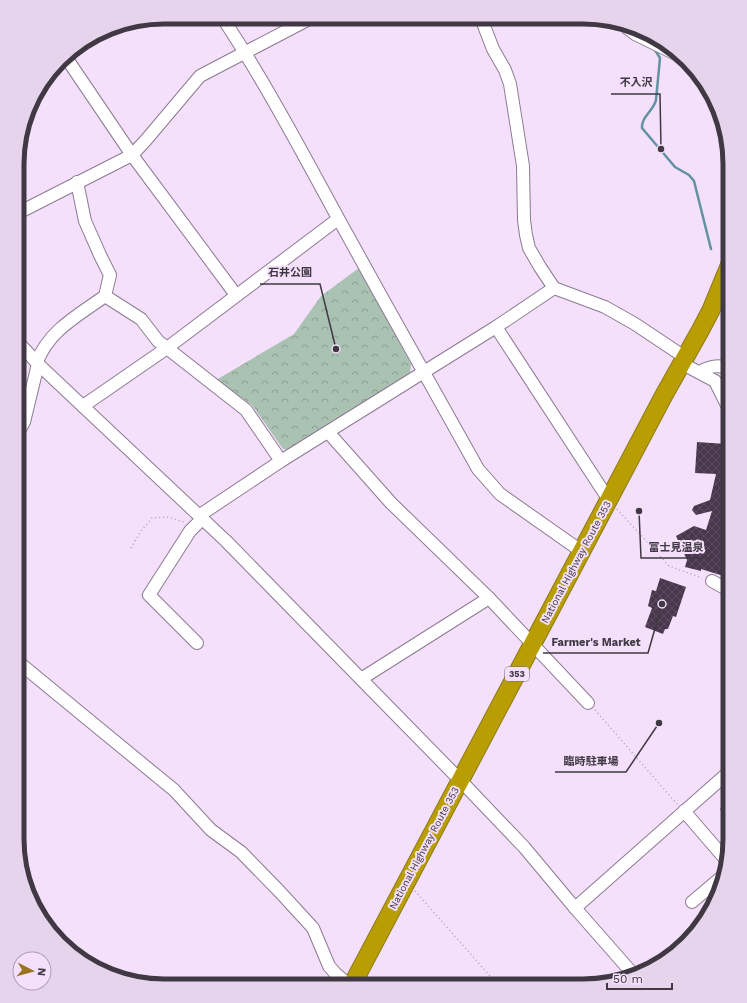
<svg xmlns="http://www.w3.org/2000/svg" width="747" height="1003" viewBox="0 0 747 1003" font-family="'Work Sans','Noto Sans JP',sans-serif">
<defs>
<pattern id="park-crowns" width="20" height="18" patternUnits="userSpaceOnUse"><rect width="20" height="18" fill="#aac2b2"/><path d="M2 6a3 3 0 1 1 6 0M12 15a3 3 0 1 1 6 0" fill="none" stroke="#8c9f92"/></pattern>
<pattern id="building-cross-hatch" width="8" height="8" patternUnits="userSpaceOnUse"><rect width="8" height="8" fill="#48374d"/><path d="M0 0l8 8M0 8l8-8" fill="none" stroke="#5b4c5f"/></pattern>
</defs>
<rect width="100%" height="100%" fill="#f4e0fb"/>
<!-- park -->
<path fill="url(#park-crowns)" d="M 359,268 L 411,364 L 410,374 L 290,450 L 283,449 L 252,405 L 216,380 L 294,334 L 321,296 Z"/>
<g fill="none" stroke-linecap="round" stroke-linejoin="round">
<!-- stream -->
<path stroke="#6292a2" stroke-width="2.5" d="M 655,50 L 660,58 L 656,100 C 654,110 641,117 642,128 L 675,167 L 689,175 L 694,181 L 711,249"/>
</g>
<!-- building -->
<g fill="url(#building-cross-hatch)">
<path d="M 697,442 L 726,444 L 724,466 L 727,466 L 726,484 L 730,485 L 730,578 L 701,569 L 701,571 L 685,567 L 687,560 L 676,536 L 694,526 L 706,530 L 712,511 L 696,515 L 692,510 L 694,506 L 710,500 L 716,474 L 695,473 Z"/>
<path d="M 660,578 L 686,587 L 676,617 L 673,616 L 668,629 L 665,629 L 663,634 L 645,627 L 652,608 L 648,606 L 652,590 L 656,591 Z"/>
<path d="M 730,800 L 730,820 L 720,809 Z"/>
</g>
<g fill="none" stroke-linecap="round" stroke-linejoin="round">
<defs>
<g id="minor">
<path d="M 222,17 C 265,82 301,150 338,218 C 384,302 431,385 478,469 L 500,494 L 581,551"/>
<path d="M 481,18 L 493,49 L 505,70 L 510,84 L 523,166 L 524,220 L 526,235 L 529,248 L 540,267 L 554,288 L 605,307 L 635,324 L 686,358"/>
<path d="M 627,28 L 635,34 L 676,54"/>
<path d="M 65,56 L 132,155 L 236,295"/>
<path d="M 18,213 L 132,155 L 146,140 L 200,76 L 313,17"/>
<path d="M 105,296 L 141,319 L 158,341 L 246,410 L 281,461"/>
<path d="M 496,327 L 605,494 L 610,498"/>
<path d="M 18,342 L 38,364 L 226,541 L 361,679 L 460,780 L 524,847 L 575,908 L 633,974"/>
<path d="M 683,364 L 715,381 L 730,411"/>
<path d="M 700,372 C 710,366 719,364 730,369"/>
<path d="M 83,406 L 167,348 L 338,219"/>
<path d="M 328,432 L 391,503 L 489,598 L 588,703"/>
<path d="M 18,433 L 24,422 L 38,364 L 37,362 C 49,330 79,315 105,296 L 110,275 L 100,255 L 85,221 L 77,182"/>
<path d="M 200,515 L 281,461 L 496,327 L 554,288"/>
<path d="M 712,581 L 730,591"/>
<path d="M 197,643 L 149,595 L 190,531 L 203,518"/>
<path d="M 17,661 L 174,790 L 211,830 L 241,852 L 280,892 L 313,928 L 329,966 L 335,973 L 349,985"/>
<path d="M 361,679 L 489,598"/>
<path d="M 684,811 L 727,861"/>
<path d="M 692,902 L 724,875"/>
<path d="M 575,908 L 730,771"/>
</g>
<path id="highway" d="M 352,985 L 568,577 L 664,395 L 700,331 L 711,310 L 730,264"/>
</defs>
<!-- minor casing -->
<use href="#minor" stroke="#8c7a92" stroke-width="14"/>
<!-- highway casing -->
<use href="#highway" stroke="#8e7a19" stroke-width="19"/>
<!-- path -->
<g stroke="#af9fb4" stroke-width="1.5" stroke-dasharray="1 3" stroke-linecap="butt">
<path d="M 617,509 L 669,566 L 702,578"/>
<path d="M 131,548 L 141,531 L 152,518 L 167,517 L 184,522"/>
<path d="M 595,710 L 677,804"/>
<path d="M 415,891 L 499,986"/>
</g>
<!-- minor -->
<use href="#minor" stroke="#fff" stroke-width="12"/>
<!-- highway -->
<use href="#highway" stroke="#b89e02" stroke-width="17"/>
</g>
<g text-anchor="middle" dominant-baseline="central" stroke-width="4" stroke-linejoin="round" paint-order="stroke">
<!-- shield labels -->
<rect fill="#f4e0fb" stroke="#766a7a" stroke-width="1" x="505" y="667" width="24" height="14" rx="3"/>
<g font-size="9" font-weight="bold" fill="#403843">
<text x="517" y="674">353</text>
</g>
<!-- street labels -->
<g font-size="10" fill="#403843" stroke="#f4e0fb">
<text transform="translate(576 562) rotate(-62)">National Highway Route 353</text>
<text transform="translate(424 848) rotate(-62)">National Highway Route 353</text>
</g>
</g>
<!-- crop -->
<path d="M0 0H747V1003H0ZM164 24H583A140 140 0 0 1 723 164V839A140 140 0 0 1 583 979H164A140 140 0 0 1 24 839V164A140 140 0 0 1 164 24Z" fill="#e6d3ec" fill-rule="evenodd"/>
<path fill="none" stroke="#403843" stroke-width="5" d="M164 24H583A140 140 0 0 1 723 164V839A140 140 0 0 1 583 979H164A140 140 0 0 1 24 839V164A140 140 0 0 1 164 24Z"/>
<!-- callouts -->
<path fill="none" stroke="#403843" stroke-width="1.5" d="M661 149L660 94H611M336 349L320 284H260M639 511L641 558H712M662 604L648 653H543M659 723L626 772H555"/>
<g fill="#403843" stroke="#f4e0fb" stroke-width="1.5">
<circle cx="661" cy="149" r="4"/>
<circle cx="336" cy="349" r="4"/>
<circle cx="639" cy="511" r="4"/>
<circle cx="662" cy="604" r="4"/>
<circle cx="659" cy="723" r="4"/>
</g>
<g font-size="11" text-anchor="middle" font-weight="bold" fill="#403843" stroke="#f4e0fb" stroke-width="4" stroke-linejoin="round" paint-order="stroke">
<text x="636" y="86">不入沢</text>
<text x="290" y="276">石井公園</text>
<text x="676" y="551">富士見温泉</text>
<text x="596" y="646">Farmer's Market</text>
<text x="591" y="765">臨時駐車場</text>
</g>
<!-- north arrow -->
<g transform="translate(32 971) rotate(96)"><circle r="19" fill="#f4e0fb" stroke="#ac9db1"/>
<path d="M0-3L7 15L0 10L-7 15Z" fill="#9a731f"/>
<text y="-6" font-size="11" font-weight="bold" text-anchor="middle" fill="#403843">N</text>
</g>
<!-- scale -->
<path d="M607 983v6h65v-6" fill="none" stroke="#403843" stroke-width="2"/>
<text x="613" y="983" font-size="12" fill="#403843" stroke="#f4e0fb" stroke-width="3" paint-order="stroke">50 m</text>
</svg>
